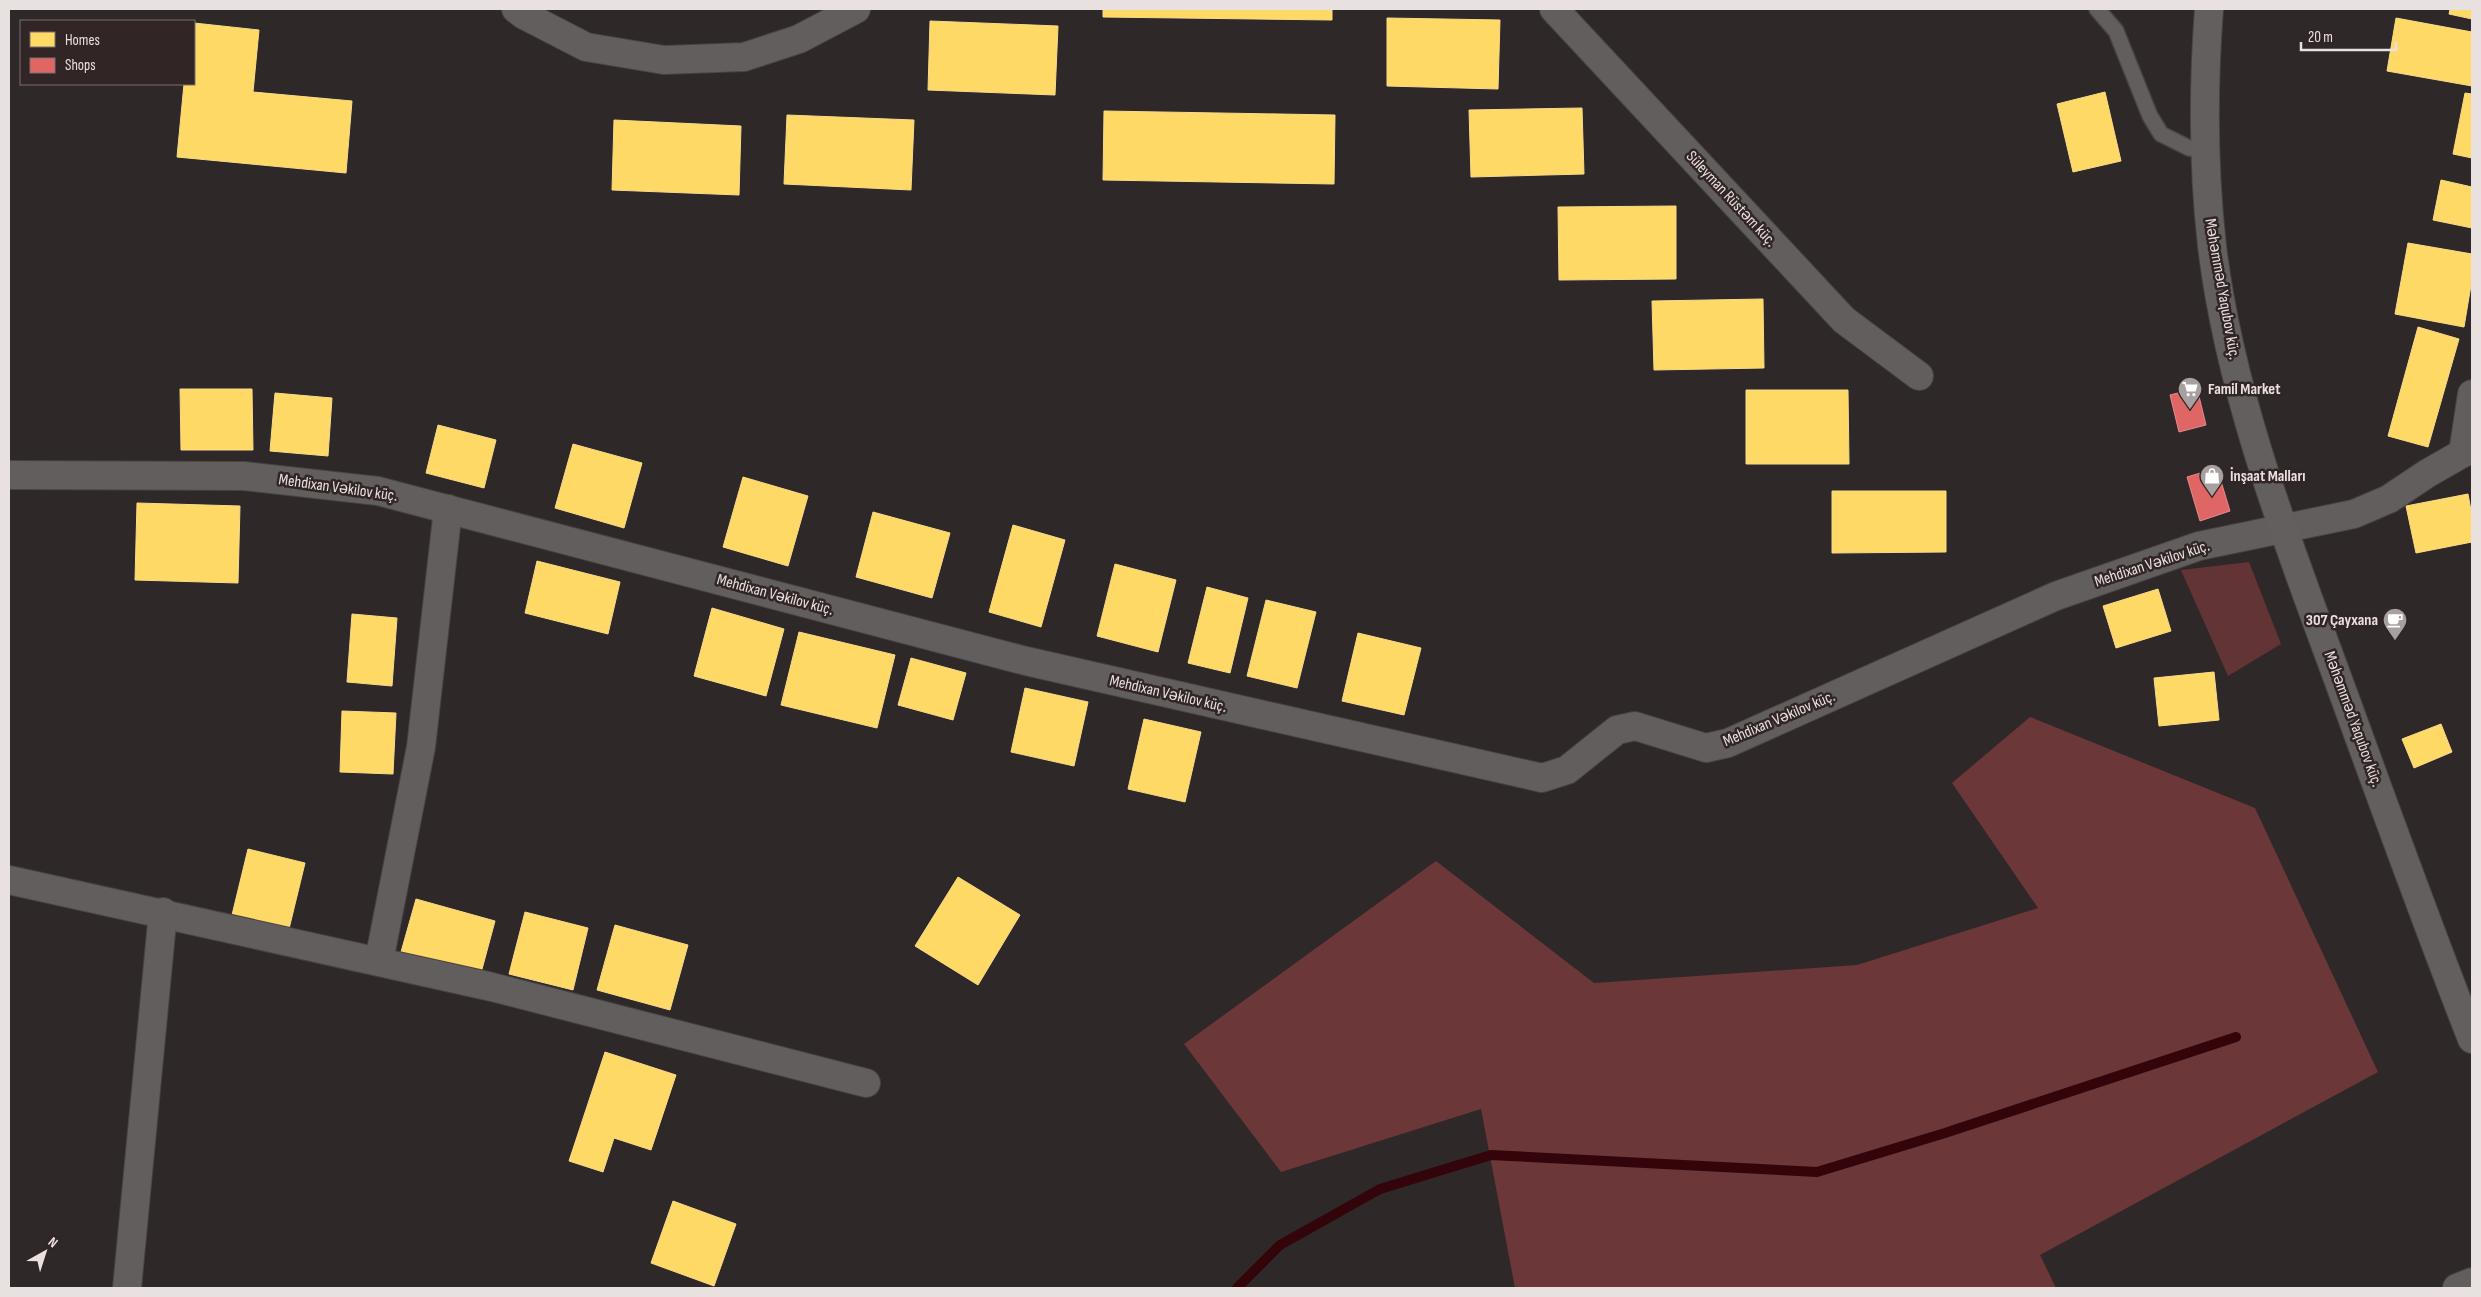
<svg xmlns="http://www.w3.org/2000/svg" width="2481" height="1297" viewBox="0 0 2481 1297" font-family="'Sofia Sans Condensed',sans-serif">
<rect width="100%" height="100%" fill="#2e2828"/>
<!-- green -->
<path fill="#633436" d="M 2249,562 L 2281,644 L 2228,676 L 2181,570 Z"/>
<!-- forest -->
<path fill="#6b3738" d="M 2030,717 L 2255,808 L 2378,1072 L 2040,1255 L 2056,1288 L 1515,1288 L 1481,1109 L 1281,1172 L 1184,1044 L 1436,861 L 1594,983 L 1857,965 L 2038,908 L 1952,783 Z"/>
<!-- homes -->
<g fill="#ffd966" stroke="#f8db8b">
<path d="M 1103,9 L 1332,9 L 1332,20 L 1103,17 Z"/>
<path d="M 2450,9 L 2472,9 L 2472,19 L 2449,14 Z"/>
<path d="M 1387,18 L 1500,20 L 1498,89 L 1387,86 Z"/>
<path d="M 2396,18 L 2472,32 L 2472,86 L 2387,71 Z"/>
<path d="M 930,21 L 1058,26 L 1055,95 L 928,90 Z"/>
<path d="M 194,23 L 259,30 L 253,92 L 352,101 L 346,173 L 177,157 L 184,84 L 194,84 Z"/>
<path d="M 2105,92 L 2121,161 L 2073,172 L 2057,104 Z"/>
<path d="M 2465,93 L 2472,94 L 2472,158 L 2453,154 Z"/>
<path d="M 1582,108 L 1584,174 L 1471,177 L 1469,110 Z"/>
<path d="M 1104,111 L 1335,115 L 1334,184 L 1103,180 Z"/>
<path d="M 787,115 L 914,120 L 911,190 L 784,184 Z"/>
<path d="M 614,120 L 741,126 L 739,195 L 612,190 Z"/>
<path d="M 2441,180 L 2472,187 L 2472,228 L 2433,220 Z"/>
<path d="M 1676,206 L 1676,279 L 1559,280 L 1558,207 Z"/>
<path d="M 2408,243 L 2472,254 L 2472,279 L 2464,327 L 2395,314 Z"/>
<path d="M 1763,299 L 1764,368 L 1654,370 L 1652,301 Z"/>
<path d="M 2418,327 L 2459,339 L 2428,447 L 2388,436 Z"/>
<path d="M 180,389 L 252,389 L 253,450 L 181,450 Z"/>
<path d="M 1746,390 L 1848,390 L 1849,464 L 1746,464 Z"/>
<path d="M 275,393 L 332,398 L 328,456 L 270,451 Z"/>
<path d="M 438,425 L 496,440 L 484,488 L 426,473 Z"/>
<path d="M 573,444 L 642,463 L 624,528 L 555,508 Z"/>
<path d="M 743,477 L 808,496 L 788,566 L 723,547 Z"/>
<path d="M 1832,491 L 1946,491 L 1946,552 L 1832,553 Z"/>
<path d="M 2468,494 L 2472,516 L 2472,542 L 2416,553 L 2406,506 Z"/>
<path d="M 137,503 L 240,506 L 238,583 L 135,580 Z"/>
<path d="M 873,512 L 950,533 L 932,598 L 856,577 Z"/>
<path d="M 1013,525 L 1065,540 L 1041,627 L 989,612 Z"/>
<path d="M 537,561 L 620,582 L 608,634 L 525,613 Z"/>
<path d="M 1115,564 L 1176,580 L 1158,652 L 1097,636 Z"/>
<path d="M 1207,587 L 1248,598 L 1230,673 L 1188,663 Z"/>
<path d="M 2158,589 L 2171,631 L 2116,648 L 2103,606 Z"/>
<path d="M 1266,600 L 1316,612 L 1297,688 L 1247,676 Z"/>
<path d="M 712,608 L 784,629 L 766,696 L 694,676 Z"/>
<path d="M 352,614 L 397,618 L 392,686 L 347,682 Z"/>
<path d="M 799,632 L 895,655 L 877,728 L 781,705 Z"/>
<path d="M 1358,633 L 1421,648 L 1404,715 L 1342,701 Z"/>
<path d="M 911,658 L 966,673 L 953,720 L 898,705 Z"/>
<path d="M 2214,672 L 2219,720 L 2159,726 L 2154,678 Z"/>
<path d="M 1025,688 L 1088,702 L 1074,766 L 1011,752 Z"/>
<path d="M 342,711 L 396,713 L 393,774 L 340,772 Z"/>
<path d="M 1144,719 L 1201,732 L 1185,802 L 1128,789 Z"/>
<path d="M 2441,724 L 2452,752 L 2414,768 L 2402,739 Z"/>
<path d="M 248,849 L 305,863 L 289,929 L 232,915 Z"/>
<path d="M 958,877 L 1020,915 L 978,985 L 915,946 Z"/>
<path d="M 416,899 L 495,921 L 481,973 L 401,952 Z"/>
<path d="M 525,912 L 588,928 L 573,990 L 509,974 Z"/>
<path d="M 615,925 L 688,945 L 670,1010 L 597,990 Z"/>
<path d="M 605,1052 L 676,1075 L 651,1150 L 614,1138 L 603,1172 L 569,1161 Z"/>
<path d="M 673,1201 L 736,1224 L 714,1286 L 651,1263 Z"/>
</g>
<!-- shops -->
<g fill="#e06666" stroke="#e38b8b">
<path d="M 2197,388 L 2206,425 L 2179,432 L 2170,395 Z"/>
<path d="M 2217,468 L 2230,511 L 2200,521 L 2187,477 Z"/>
</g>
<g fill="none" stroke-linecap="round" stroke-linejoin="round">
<!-- stream -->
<path stroke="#34040b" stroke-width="10" d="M 1237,1288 L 1280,1245 L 1380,1189 L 1491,1155 L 1817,1172 L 1945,1133 L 2236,1037"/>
<defs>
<path id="service" d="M 2097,9 L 2116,31 L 2150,116 L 2161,134 L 2189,148 L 2206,150"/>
<g id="minor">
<path d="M 516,9 L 524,15 L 586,47 L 664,60 L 744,57 L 799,39 L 856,9"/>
<path d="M 1554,9 L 1844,320 L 1919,376"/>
<path d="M 2463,453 L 2472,394"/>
<path d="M 9,475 L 244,476 L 378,491 L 1026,661 L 1542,778 L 1567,770 L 1617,730 L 1635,726 L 1706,748 L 1728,743 L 2056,596 L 2199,546 L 2354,514 L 2389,499 L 2428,473 L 2463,453 L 2472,450"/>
<path d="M 9,880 L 492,987 L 866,1083"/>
<path d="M 379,961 L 421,747 L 448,509"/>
<path d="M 127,1288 L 163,912"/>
<path d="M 2457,1288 L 2472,1282"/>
</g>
<path id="primary" d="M 2209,9 C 2203,88 2203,167 2212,246 C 2231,403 2292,553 2346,701 C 2387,814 2428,927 2472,1039"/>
</defs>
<!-- service casing -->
<use href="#service" stroke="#474343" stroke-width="18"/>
<!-- minor casing -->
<use href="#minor" stroke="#474343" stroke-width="30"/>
<!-- primary casing -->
<use href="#primary" stroke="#474343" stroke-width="30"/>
<!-- service -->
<use href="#service" stroke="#625e5e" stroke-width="15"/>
<!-- minor -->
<use href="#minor" stroke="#625e5e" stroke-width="28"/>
<!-- primary -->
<use href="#primary" stroke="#645f5f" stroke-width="28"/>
</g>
<!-- icons -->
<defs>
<symbol id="supermarket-pin" viewBox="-11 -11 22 30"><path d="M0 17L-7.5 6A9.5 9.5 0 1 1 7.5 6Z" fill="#a8a0a0" stroke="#312525"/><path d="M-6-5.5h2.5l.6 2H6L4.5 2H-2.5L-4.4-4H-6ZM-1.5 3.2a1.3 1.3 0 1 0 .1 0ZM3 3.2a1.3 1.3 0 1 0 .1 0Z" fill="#fff"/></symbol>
<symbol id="shop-pin" viewBox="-11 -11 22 30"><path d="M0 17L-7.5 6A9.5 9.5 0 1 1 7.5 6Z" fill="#a8a0a0" stroke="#312525"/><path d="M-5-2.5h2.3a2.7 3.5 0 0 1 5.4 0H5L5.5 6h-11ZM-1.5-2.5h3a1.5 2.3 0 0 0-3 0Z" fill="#fff"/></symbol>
<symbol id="cafe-pin" viewBox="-11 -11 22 30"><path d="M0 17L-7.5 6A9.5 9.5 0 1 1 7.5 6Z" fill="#a8a0a0" stroke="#312525"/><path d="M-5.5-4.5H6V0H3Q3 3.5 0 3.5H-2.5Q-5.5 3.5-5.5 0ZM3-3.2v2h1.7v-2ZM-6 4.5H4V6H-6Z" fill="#fff"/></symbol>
</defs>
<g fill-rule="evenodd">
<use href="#supermarket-pin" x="2176" y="375" width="28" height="38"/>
<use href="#shop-pin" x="2198" y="462" width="28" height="38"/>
<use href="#cafe-pin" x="2381" y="606" width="28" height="38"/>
</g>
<g text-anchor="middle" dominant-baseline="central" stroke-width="5" stroke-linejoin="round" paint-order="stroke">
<!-- street labels -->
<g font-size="16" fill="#e9e1e0" stroke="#312525">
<text transform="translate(1731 199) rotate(47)">Süleyman Rüstəm küç.</text>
<text transform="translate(2222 289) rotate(80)">Məhəmməd Yaqubov küç.</text>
<text transform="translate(338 488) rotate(8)">Mehdixan Vəkilov küç.</text>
<text transform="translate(2152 564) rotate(-18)">Mehdixan Vəkilov küç.</text>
<text transform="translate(775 595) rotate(15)">Mehdixan Vəkilov küç.</text>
<text transform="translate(1168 694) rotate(13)">Mehdixan Vəkilov küç.</text>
<text transform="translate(1779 719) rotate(-23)">Mehdixan Vəkilov küç.</text>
<text transform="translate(2353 719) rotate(70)">Məhəmməd Yaqubov küç.</text>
</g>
<!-- poi labels -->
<g font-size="16" font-weight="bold" fill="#e9e1e0" stroke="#312525" text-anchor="start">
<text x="2208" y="389">Famil Market</text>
<text x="2230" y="476">İnşaat Malları</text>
<text x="2378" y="620" text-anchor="end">307 Çayxana</text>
</g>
</g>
<!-- border -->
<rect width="2481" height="1297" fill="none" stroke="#e9e1e0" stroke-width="20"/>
<!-- legend -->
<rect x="20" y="20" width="175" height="65" fill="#312525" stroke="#7b7070"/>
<rect x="30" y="32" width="25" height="15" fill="#ffd966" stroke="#7b7070"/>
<text x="65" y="45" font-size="15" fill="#e9e1e0">Homes</text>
<rect x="30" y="58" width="25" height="15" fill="#e06666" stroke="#7b7070"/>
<text x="65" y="70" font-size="15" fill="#e9e1e0">Shops</text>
<!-- north arrow -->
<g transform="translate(45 1252) rotate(39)" stroke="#312525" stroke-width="4" paint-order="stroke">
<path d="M0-4L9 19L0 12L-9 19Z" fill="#e9e1e0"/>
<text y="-8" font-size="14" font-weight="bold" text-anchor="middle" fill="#e9e1e0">N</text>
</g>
<!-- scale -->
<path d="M2301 42v8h95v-8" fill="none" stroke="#e9e1e0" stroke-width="2.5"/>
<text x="2308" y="42" font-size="15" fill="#e9e1e0" stroke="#312525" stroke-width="4" paint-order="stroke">20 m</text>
</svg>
